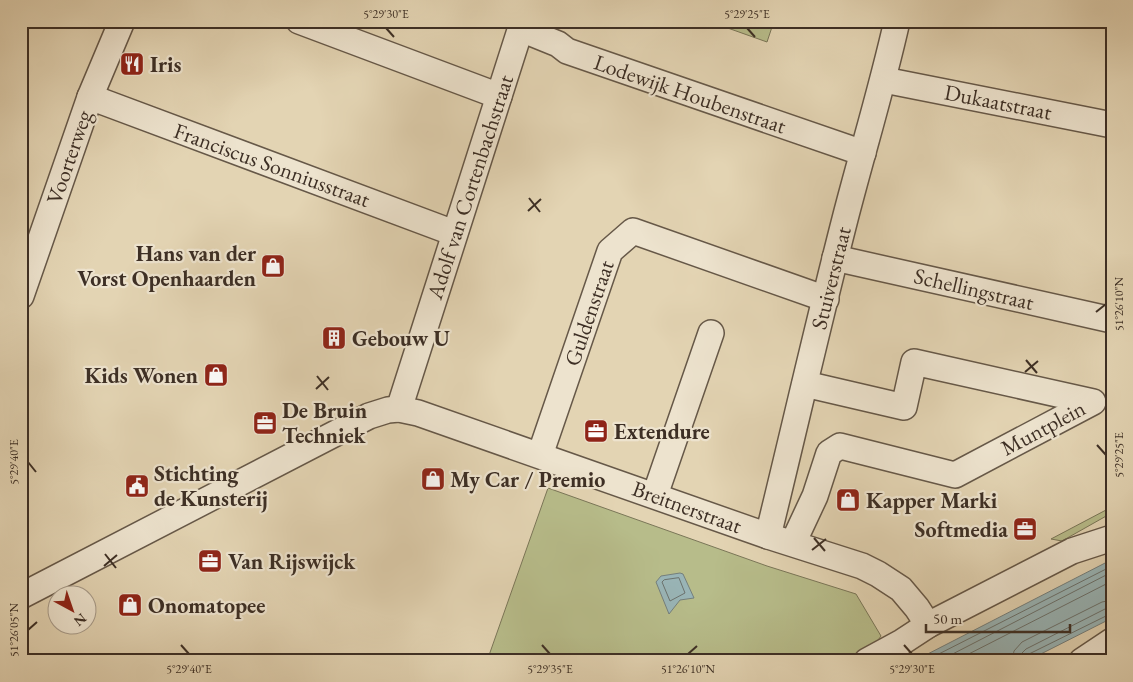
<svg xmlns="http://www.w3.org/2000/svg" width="1133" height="682" viewBox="0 0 1133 682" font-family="'EB Garamond',serif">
<rect width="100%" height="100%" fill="#e3d4b3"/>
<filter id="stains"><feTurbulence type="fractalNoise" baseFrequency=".004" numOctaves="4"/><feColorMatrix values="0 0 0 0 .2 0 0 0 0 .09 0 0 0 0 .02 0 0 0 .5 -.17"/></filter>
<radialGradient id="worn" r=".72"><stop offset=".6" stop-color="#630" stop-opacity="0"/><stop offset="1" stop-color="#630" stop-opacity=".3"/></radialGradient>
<!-- green -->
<g fill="#b7bc8a" stroke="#7a7658">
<path d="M 708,21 L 774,21 L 767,42 Z"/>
<path d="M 548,488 L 767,566 L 856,594 L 881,636 L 868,654 L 854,661 L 487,661 Z"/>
<path d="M 1106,510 L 1108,515 L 1062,541 L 1051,539 Z"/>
</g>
<!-- water -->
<g fill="#99b5b7" stroke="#747f7d">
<path d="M 1109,561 L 1112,561 L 1112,618 L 1027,661 L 914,661 Z"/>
<path d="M 680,573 L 683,574 L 694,598 L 680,600 L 669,614 L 656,582 L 661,576 Z"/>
</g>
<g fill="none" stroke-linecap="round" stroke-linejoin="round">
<!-- shore -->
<g stroke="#6b726e" stroke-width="1">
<path d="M 679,578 L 685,593 L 670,601 L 662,582 L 664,580 Z"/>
<path d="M 925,661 L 1112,566"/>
<path d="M 939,661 L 1112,572"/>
<path d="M 955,661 L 1112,581"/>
<path d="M 1012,661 L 1014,651 L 1022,642 L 1102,602 L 1112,600"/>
<path d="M 1020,661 L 1021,654 L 1026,649 L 1105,609 L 1112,608"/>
<path d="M 1026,661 L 1029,654 L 1108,615 L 1112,614"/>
</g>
<defs>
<g id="minor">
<path d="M 299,21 L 499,96"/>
<path d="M 521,29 L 558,44 L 567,51 L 863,153"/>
<path d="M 884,80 L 1112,125"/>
<path d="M 90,97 L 454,233"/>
<path d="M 835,258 L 1112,320"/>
<path d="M 21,296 L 90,97 L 122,21"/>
<path d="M 399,409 L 523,21"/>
<path d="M 540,455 L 610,251 L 633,231 L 826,299"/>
<path d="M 655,495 L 711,333"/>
<path d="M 768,536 C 794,430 818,324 845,219 C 862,153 882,88 897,21"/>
<path d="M 793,543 L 815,496 L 829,453 L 840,446 L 955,475 L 1093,402 L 914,362 L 904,407 L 805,384"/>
<path d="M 21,596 L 369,416 L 388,410 L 399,409 L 418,413 L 768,536 L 862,566 L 878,574 L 901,589 L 917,608 L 928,625"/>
<path d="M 867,661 L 902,642 L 928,625 L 1072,551 L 1112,538"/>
<path d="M 1082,661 L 1112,641"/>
</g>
</defs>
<!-- minor casing -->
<use href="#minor" stroke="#665848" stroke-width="28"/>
<!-- minor -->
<use href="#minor" stroke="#ede3ce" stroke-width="25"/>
</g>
<!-- ticks -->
<path fill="none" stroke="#3d2f25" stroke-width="2" d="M 386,28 L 394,37M 747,28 L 755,37M 529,198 L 540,212M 528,211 L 541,199M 1096,312 L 1106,304M 1026,360 L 1037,373M 1025,372 L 1038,361M 317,376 L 328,390M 316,389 L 329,377M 1097,445 L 1106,455M 28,462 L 36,472M 814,538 L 825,551M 812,550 L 826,539M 105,554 L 116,568M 104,566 L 117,555M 28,630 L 37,622M 181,645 L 189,654M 542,645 L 550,654M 904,645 L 912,654M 688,654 L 697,646"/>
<!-- icons -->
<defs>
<symbol id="restaurant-square" viewBox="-11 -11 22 22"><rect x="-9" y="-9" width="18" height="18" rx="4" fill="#8f2418" stroke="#ede3ce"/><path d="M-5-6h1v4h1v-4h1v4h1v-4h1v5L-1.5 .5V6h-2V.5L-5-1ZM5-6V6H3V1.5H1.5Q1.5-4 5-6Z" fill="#fff"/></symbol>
<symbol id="shop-square" viewBox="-11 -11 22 22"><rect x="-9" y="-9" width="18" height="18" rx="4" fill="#8f2418" stroke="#ede3ce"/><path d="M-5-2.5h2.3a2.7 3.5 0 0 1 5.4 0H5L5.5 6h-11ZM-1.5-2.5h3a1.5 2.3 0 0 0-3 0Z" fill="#fff"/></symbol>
<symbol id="building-square" viewBox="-11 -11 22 22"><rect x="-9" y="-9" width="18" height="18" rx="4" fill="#8f2418" stroke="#ede3ce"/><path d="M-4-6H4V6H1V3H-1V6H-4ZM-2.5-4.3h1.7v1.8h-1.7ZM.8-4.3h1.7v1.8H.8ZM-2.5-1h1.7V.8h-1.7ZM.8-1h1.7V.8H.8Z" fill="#fff"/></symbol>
<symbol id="office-square" viewBox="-11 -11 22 22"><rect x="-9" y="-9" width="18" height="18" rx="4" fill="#8f2418" stroke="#ede3ce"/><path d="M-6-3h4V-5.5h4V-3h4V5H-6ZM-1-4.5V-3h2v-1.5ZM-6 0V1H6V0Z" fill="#fff"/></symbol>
<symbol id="civic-square" viewBox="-11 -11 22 22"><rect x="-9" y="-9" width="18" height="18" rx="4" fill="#8f2418" stroke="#ede3ce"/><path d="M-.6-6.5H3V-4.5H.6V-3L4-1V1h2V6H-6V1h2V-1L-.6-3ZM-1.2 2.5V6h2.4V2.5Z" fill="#fff"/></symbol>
</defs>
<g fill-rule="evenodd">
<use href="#restaurant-square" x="118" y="50" width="28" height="28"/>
<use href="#shop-square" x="259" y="252" width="28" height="28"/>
<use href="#building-square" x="320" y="324" width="28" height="28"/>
<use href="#shop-square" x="202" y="361" width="28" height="28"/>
<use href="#office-square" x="251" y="409" width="28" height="28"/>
<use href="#office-square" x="582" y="417" width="28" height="28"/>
<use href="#shop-square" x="419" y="465" width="28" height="28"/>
<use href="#civic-square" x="123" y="472" width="28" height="28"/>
<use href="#shop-square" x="834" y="486" width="28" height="28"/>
<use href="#office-square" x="1011" y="515" width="28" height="28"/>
<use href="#office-square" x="196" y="547" width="28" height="28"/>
<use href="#shop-square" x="116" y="591" width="28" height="28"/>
</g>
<g text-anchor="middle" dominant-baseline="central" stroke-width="4.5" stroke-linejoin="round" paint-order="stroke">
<!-- poi labels -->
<g font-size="22" font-weight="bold" fill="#3d2f25" stroke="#ede3ce" text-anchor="start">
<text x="150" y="64">Iris</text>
<text x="256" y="253" text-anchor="end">Hans van der<tspan x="256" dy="25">Vorst Openhaarden</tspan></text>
<text x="352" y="338">Gebouw U</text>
<text x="198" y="375" text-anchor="end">Kids Wonen</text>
<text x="282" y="410">De Bruin<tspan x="282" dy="25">Techniek</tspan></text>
<text x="614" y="431">Extendure</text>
<text x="154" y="473">Stichting<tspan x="154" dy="25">de Kunsterij</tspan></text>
<text x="450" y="479">My Car / Premio</text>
<text x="866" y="500">Kapper Marki</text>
<text x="1008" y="529" text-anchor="end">Softmedia</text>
<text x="228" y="561">Van Rijswijck</text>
<text x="148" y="605">Onomatopee</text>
</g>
<!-- street labels -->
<g font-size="22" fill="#3d2f25" stroke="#ede3ce">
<text transform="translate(690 94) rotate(19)">Lodewijk Houbenstraat</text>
<text transform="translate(998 102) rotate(11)">Dukaatstraat</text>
<text transform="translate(69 157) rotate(-71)">Voorterweg</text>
<text transform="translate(272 165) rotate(20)">Franciscus Sonniusstraat</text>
<text transform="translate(470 187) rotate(-72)">Adolf van Cortenbachstraat</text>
<text transform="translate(831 278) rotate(-76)">Stuiverstraat</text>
<text transform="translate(974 289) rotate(13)">Schellingstraat</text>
<text transform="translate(589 313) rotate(-71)">Guldenstraat</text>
<text transform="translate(1043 428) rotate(-28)">Muntplein</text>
<text transform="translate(687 507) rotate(20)">Breitnerstraat</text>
</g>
</g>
<!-- margin -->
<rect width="1133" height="682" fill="none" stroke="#e3d4b3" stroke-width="55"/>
<!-- north arrow -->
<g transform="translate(72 610) rotate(140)"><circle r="24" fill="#ede3ce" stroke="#a79b8a"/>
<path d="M0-4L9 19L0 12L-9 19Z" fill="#8f2418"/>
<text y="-8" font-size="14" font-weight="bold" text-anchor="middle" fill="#3d2f25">N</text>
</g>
<!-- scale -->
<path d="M926 624v8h144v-8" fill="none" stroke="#3d2f25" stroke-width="2.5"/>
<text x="933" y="624" font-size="15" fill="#3d2f25" stroke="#ede3ce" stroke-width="4" paint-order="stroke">50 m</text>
<rect x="28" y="28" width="1078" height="626" fill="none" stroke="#3d2f25" stroke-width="2"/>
<g font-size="12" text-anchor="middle" fill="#3d2f25">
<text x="386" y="18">5°29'30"E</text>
<text x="747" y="18">5°29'25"E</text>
<text transform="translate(1119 304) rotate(-90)" y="4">51°26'10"N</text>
<text transform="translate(1119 455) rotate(-90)" y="4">5°29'25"E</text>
<text transform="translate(14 462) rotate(-90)" y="4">5°29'40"E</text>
<text transform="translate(14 630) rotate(-90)" y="4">51°26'05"N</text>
<text x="189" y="673">5°29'40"E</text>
<text x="550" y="673">5°29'35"E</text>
<text x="688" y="673">51°26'10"N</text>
<text x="912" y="673">5°29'30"E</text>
</g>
<rect width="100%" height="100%" filter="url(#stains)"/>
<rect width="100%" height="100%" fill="url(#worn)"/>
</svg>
